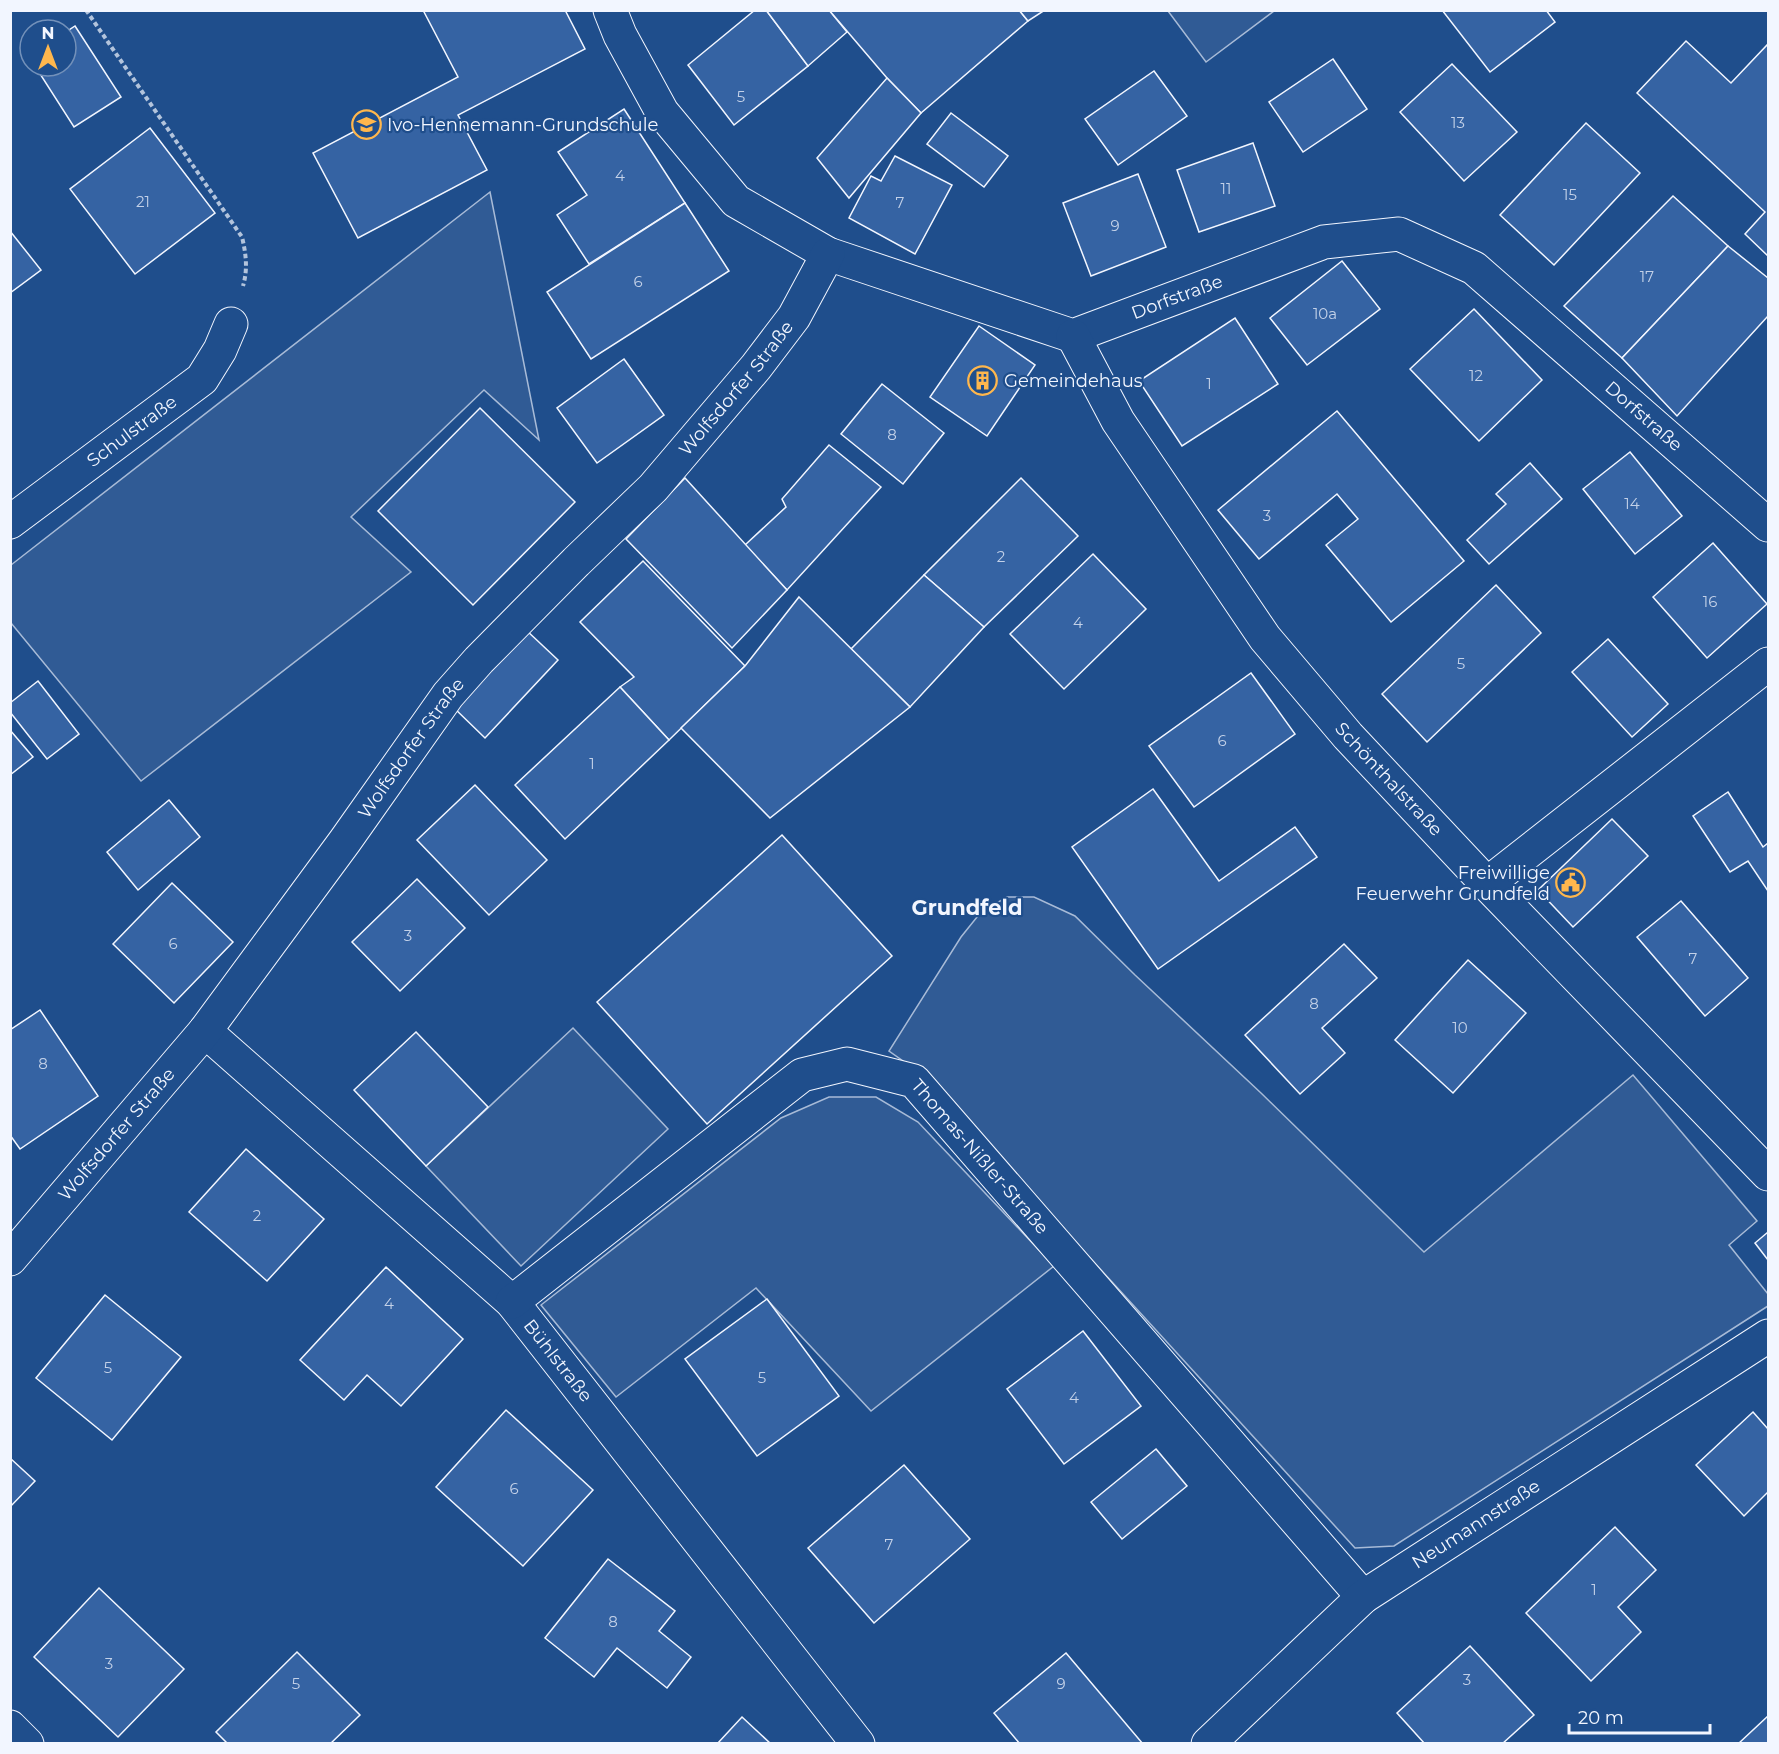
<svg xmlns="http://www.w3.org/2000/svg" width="1779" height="1754" viewBox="0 0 1779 1754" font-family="Montserrat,sans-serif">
<rect width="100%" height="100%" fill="#1f4e8c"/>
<!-- built -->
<g fill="#305b95" stroke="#a8bbd7" stroke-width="1.5">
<path d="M 1168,11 L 1274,11 L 1206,62 Z"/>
<path d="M 490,192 L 539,440 L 484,390 L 351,517 L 411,572 L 141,781 L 11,623 L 11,565 Z"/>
<path d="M 1007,897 L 1034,897 L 1075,916 L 1135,975 L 1261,1093 L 1424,1252 L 1633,1075 L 1757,1221 L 1729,1245 L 1768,1294 L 1768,1306 L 1394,1546 L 1355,1548 L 923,1075 L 889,1051 L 961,937 L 981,912 Z"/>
<path d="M 573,1028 L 668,1129 L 521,1266 L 426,1166 Z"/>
<path d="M 829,1097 L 876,1097 L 918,1122 L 1054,1266 L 871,1411 L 756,1288 L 616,1397 L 541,1305 L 781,1118 Z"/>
</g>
<!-- building -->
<g fill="#3563a3" stroke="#f2f6ff" stroke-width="1.5">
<path d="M 423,10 L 565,10 L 585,49 L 458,115 L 487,170 L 358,238 L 313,153 L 458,77 Z"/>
<path d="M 755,10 L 766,10 L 808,66 L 734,125 L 688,65 Z"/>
<path d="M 766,10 L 829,10 L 847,32 L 808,66 Z"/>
<path d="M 829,10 L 1019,10 L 1028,21 L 921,113 L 887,78 Z"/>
<path d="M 1019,10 L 1045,10 L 1028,21 Z"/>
<path d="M 1442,10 L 1546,10 L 1555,22 L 1490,72 Z"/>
<path d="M 75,26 L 121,97 L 74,127 L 35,66 L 66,66 L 66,32 Z"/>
<path d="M 1686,41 L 1731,83 L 1768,44 L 1768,256 L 1745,234 L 1765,212 L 1637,93 Z"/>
<path d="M 1333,59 L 1367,109 L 1303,152 L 1269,102 Z"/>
<path d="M 1452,64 L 1517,132 L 1464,181 L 1400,112 Z"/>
<path d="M 1154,71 L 1187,116 L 1118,165 L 1085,119 Z"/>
<path d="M 887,78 L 921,113 L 849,198 L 817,158 Z"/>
<path d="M 624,109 L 685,203 L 589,264 L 557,215 L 587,195 L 558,152 Z"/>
<path d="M 951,113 L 1008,156 L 984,187 L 927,144 Z"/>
<path d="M 1586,123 L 1640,173 L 1554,265 L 1500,215 Z"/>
<path d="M 150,128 L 215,213 L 135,274 L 70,189 Z"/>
<path d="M 1253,143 L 1275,206 L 1199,232 L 1177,170 Z"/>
<path d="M 895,156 L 952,185 L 915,254 L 849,218 L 871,176 L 881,181 Z"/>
<path d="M 1138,174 L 1166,247 L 1091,276 L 1063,203 Z"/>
<path d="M 1673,196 L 1728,246 L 1622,358 L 1564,306 Z"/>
<path d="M 685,203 L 729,271 L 591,359 L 547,292 Z"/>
<path d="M 10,231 L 41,270 L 10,293 Z"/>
<path d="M 1728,246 L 1768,278 L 1768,316 L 1677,416 L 1622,358 Z"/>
<path d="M 1342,261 L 1380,309 L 1307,365 L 1270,318 Z"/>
<path d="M 1474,309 L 1542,380 L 1479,441 L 1410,369 Z"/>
<path d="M 1235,318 L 1278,384 L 1182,446 L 1139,381 Z"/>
<path d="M 979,326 L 1035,365 L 987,436 L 930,397 Z"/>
<path d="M 624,359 L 664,415 L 597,463 L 557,408 Z"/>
<path d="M 882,384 L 944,433 L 903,484 L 841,434 Z"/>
<path d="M 480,408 L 575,502 L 473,605 L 378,511 Z"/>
<path d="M 1337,411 L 1464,561 L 1391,622 L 1326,545 L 1358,519 L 1337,494 L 1259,559 L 1218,510 Z"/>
<path d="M 829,445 L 881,487 L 787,590 L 745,545 L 786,507 L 782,499 Z"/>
<path d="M 1630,452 L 1682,516 L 1635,554 L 1583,489 Z"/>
<path d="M 1530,463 L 1562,499 L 1489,564 L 1467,540 L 1506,504 L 1496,494 Z"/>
<path d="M 685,478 L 787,590 L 732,648 L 626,539 Z"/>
<path d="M 1021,478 L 1078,536 L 984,627 L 924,575 Z"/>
<path d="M 1713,543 L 1767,604 L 1707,658 L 1653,597 Z"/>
<path d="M 1093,554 L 1146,609 L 1064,689 L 1010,634 Z"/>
<path d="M 643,561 L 745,666 L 669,740 L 620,687 L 634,677 L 580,622 Z"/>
<path d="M 924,575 L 984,627 L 910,707 L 851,649 Z"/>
<path d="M 1496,585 L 1541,633 L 1427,742 L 1382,694 Z"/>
<path d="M 799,597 L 910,707 L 770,818 L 681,728 L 745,666 Z"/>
<path d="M 525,629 L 558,660 L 485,738 L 452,706 Z"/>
<path d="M 1608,639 L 1668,704 L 1632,737 L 1572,672 Z"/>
<path d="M 1251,673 L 1295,734 L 1194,807 L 1149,746 Z"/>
<path d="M 38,681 L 79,734 L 47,759 L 10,712 L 10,703 Z"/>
<path d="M 620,687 L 669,740 L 565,839 L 515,785 Z"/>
<path d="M 10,730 L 33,757 L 10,775 Z"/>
<path d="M 475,785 L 547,860 L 489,915 L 417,840 Z"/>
<path d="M 1153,789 L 1219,881 L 1295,827 L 1317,857 L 1158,969 L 1072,847 Z"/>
<path d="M 1728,792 L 1763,847 L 1768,843 L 1768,891 L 1748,861 L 1730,872 L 1693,816 Z"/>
<path d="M 169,800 L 200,837 L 138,890 L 107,852 Z"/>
<path d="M 1612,819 L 1648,856 L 1573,927 L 1538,890 Z"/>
<path d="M 782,835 L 892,956 L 707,1124 L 597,1002 Z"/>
<path d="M 417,879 L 465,928 L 400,991 L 352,942 Z"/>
<path d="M 172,883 L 233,942 L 174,1003 L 113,944 Z"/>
<path d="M 1681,901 L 1748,978 L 1705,1016 L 1637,937 Z"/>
<path d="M 1344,944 L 1377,978 L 1322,1028 L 1345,1053 L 1300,1094 L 1245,1035 Z"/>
<path d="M 1468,960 L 1526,1013 L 1453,1093 L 1395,1040 Z"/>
<path d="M 40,1010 L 98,1096 L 20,1149 L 10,1135 L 10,1030 Z"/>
<path d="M 416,1032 L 488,1107 L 426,1166 L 354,1090 Z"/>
<path d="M 246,1149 L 324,1219 L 267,1281 L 189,1212 Z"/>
<path d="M 1768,1232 L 1768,1260 L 1755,1243 Z"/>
<path d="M 386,1267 L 463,1339 L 401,1406 L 367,1375 L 344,1400 L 300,1360 Z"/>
<path d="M 105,1295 L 181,1357 L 112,1440 L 36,1378 Z"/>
<path d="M 767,1299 L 839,1396 L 757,1456 L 685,1359 Z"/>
<path d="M 1083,1331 L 1141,1406 L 1064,1464 L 1007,1389 Z"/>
<path d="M 506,1410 L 593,1490 L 523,1566 L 436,1487 Z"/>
<path d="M 1753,1412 L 1768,1429 L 1768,1492 L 1744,1516 L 1696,1465 Z"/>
<path d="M 1156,1449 L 1187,1486 L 1122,1539 L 1091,1502 Z"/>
<path d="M 10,1458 L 35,1481 L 10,1507 Z"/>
<path d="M 904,1465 L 970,1539 L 874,1623 L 808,1548 Z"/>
<path d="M 1615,1527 L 1656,1570 L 1618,1607 L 1641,1632 L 1591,1681 L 1526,1613 Z"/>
<path d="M 608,1559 L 675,1611 L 659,1631 L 691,1657 L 667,1688 L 617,1648 L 594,1677 L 545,1638 Z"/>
<path d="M 99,1588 L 184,1669 L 118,1737 L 34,1657 Z"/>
<path d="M 1470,1646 L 1534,1715 L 1502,1744 L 1425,1744 L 1397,1713 Z"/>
<path d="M 297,1652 L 360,1715 L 330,1744 L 228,1744 L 216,1732 Z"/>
<path d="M 1066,1653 L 1143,1744 L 1020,1744 L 994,1713 Z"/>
<path d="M 1768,1716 L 1768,1744 L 1738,1744 Z"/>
<path d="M 742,1717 L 771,1744 L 717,1744 Z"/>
</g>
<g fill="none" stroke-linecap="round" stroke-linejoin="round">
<defs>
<g id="minor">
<path id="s1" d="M 610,10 L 620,35 L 662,112 L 736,201 L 828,254 L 1073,336 L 1324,242 L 1399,234 L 1474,268 L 1768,525"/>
<path id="s2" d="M 1073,336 L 1118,421 L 1265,638 L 1348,736 L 1487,884 L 1768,1174"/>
<path id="s3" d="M 10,522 L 202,379 L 220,350 L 231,324"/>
<path d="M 1487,884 L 1768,664"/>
<path id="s4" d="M 205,1031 L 512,1302 L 858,1744"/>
<path id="s5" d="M 10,1259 L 205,1031 L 345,841 L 448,695 L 479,660 L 576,562 L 653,488 L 756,367 L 794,317 L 828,254"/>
<path id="s6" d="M 512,1302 L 802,1075 L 847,1064 L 914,1081 L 1363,1597"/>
<path d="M 10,1727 L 27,1744"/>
<path id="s7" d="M 1208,1744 L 1363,1597 L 1768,1336"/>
</g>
</defs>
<!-- minor casing -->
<use href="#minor" stroke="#f2f6ff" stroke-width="35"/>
<!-- path -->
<path stroke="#b3c4dc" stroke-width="4" stroke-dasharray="4.5 3" stroke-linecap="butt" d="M 86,10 L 242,237 C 246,254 248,269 243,286"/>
<!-- minor -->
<use href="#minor" stroke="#1f4e8c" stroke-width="33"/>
</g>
<!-- icons -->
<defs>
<symbol id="school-ring" viewBox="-11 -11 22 22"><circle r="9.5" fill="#1f4e8c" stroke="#ffb74d" stroke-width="1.5"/><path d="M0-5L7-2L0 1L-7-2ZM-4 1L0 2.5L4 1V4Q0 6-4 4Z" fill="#ffb74d"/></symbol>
<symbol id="building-ring" viewBox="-11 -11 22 22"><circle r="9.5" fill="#1f4e8c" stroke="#ffb74d" stroke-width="1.5"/><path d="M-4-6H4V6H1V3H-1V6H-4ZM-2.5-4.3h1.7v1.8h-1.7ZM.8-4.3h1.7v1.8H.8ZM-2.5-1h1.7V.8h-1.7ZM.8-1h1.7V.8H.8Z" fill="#ffb74d"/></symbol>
<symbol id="civic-ring" viewBox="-11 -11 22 22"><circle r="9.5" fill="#1f4e8c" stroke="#ffb74d" stroke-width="1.5"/><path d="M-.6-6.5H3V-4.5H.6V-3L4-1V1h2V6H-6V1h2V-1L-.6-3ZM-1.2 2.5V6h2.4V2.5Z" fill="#ffb74d"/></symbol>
</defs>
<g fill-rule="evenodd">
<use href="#school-ring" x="350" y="108" width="33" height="33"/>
<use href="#building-ring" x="966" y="364" width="33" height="33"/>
<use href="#civic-ring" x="1554" y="866" width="33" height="33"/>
</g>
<g text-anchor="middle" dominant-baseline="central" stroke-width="4.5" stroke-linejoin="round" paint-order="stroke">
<!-- number labels -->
<g font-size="15" fill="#c3d1e8">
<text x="741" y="96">5</text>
<text x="1458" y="122">13</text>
<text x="620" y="175">4</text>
<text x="1226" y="188">11</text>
<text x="1570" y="194">15</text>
<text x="143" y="201">21</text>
<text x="900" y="202">7</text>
<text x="1115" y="225">9</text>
<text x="1647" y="276">17</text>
<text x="638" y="281">6</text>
<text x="1325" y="313">10a</text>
<text x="1476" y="375">12</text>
<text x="1209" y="383">1</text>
<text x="892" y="434">8</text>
<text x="1632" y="503">14</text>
<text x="1267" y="515">3</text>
<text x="1001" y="556">2</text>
<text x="1710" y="601">16</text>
<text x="1078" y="622">4</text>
<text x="1461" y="663">5</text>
<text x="1222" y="740">6</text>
<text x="592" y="763">1</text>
<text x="408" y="935">3</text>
<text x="173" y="943">6</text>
<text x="1693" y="958">7</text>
<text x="1314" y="1003">8</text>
<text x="1460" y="1027">10</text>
<text x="43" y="1063">8</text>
<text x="257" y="1215">2</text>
<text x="389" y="1303">4</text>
<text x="108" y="1367">5</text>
<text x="762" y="1377">5</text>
<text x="1074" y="1397">4</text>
<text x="514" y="1488">6</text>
<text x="889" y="1544">7</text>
<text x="1594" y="1589">1</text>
<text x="613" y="1621">8</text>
<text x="109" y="1663">3</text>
<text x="1467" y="1679">3</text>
<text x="296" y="1683">5</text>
<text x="1061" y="1683">9</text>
</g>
<!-- poi labels -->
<g font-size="18" fill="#f2f6ff" stroke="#1f4e8c" text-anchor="start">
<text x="387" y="125">Ivo-Hennemann-Grundschule</text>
<text x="1004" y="381">Gemeindehaus</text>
<text x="1550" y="873" text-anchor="end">Freiwillige<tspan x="1550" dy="21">Feuerwehr Grundfeld</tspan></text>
</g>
<!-- street labels -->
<g font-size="18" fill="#f2f6ff" stroke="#1f4e8c">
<text stroke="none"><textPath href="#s1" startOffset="706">Dorfstraße</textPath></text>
<text stroke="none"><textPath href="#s5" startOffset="1136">Wolfsdorfer Straße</textPath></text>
<text stroke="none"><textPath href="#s1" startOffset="1246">Dorfstraße</textPath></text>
<text stroke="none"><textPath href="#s3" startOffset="152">Schulstraße</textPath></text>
<text stroke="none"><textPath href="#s5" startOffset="650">Wolfsdorfer Straße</textPath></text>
<text stroke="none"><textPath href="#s2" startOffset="546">Schönthalstraße</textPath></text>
<text stroke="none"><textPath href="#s5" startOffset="164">Wolfsdorfer Straße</textPath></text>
<text stroke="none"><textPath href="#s6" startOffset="584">Thomas-Nißler-Straße</textPath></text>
<text stroke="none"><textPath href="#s4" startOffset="484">Bühlstraße</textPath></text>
<text stroke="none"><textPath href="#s7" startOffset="348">Neumannstraße</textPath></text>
</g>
<!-- quarter labels -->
<g font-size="21" font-weight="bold" fill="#f2f6ff" stroke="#1f4e8c">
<text x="967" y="907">Grundfeld</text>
</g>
</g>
<!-- border -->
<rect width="1779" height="1754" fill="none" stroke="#f2f6ff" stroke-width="24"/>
<!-- north arrow -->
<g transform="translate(48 48)"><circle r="28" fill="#1f4e8c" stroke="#7391ba" stroke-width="1.5"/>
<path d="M0-4.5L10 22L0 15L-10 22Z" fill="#ffb74d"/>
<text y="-9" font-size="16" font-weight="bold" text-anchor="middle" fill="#f2f6ff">N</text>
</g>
<!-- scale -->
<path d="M1569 1724v9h141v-9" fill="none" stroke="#f2f6ff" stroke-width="3"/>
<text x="1578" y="1724" font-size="18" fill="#f2f6ff" stroke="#1f4e8c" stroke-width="4.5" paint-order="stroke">20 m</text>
</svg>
